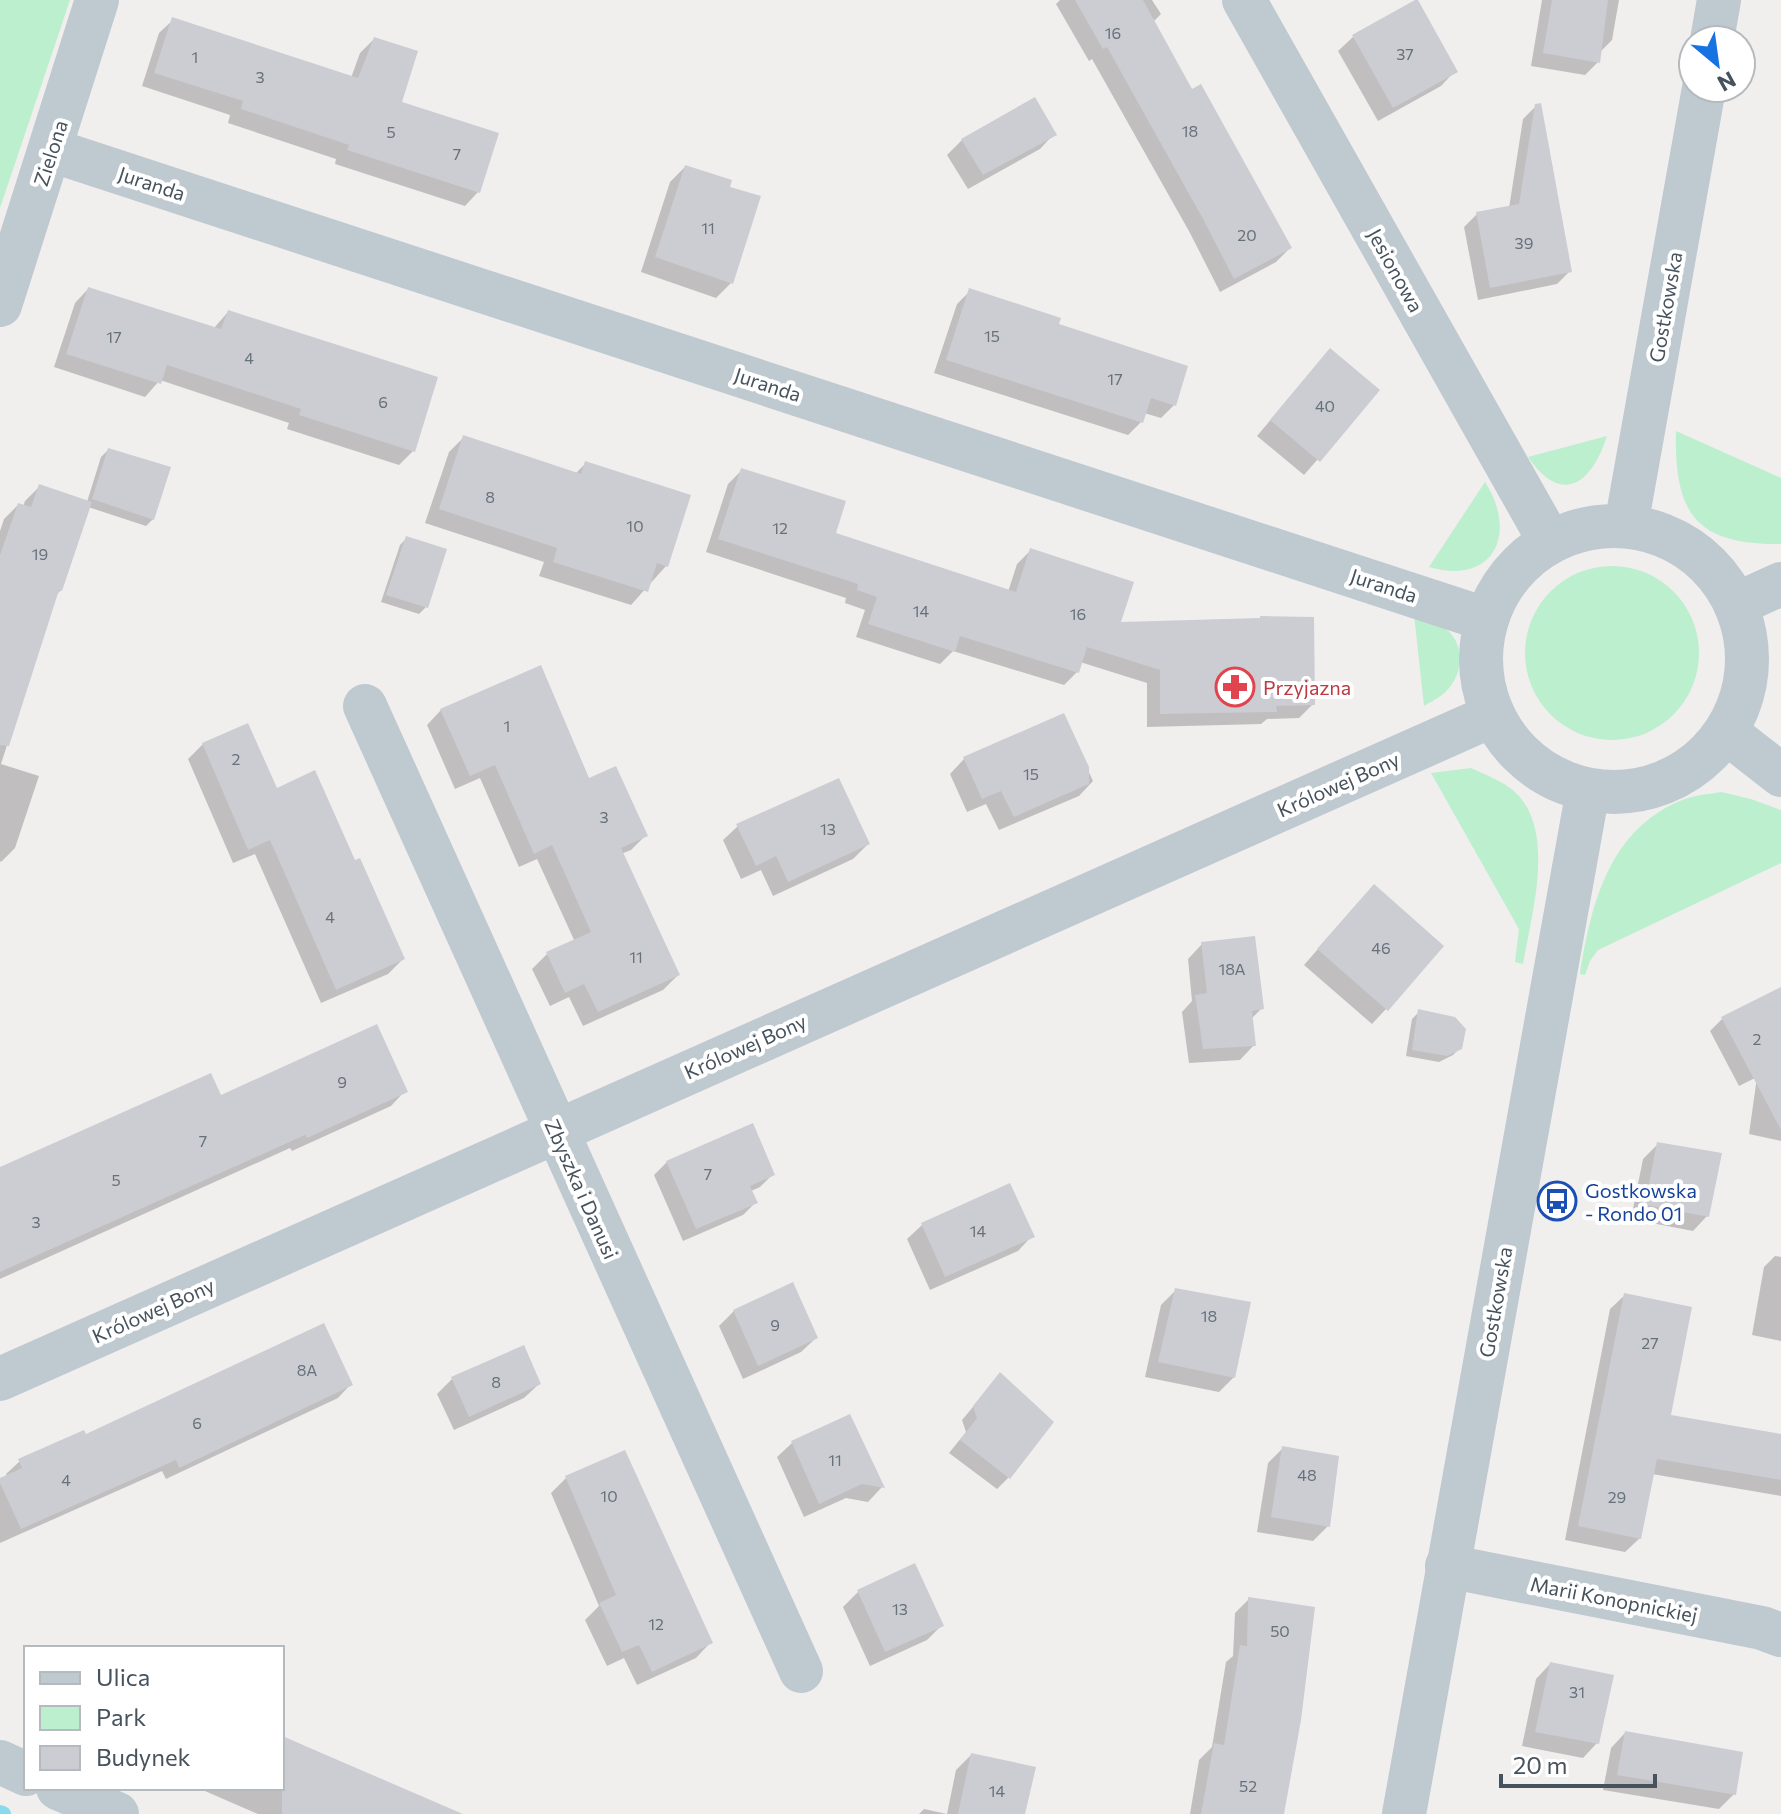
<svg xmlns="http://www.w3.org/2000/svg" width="1781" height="1814" viewBox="0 0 1781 1814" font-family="Commissioner,sans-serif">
<rect width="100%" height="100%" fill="#f1eeee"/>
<!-- green -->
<g fill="#bbefce">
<path d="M 0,0 L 70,0 L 0,208 Z"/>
<path d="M 1676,431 L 1781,478 L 1781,544 C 1695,545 1674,513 1676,431 Z"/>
<path d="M 1607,436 C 1592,483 1562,507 1528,457 Z"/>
<path d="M 1485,482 C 1518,533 1494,586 1429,567 Z"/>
<circle cx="1612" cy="653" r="87"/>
<path d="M 1414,614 C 1423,618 1435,621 1443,627 C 1464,640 1465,670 1449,688 C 1443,696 1432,701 1424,706 Z"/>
<path d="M 1471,768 C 1488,776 1506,782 1519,796 C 1555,837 1531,916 1523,964 L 1515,962 L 1519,929 L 1431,773 Z"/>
<path d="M 1721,792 L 1751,799 L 1781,810 L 1781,863 L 1598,950 L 1590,961 L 1585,975 L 1580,974 C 1591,903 1610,827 1685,799 C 1696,795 1710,794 1721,792 Z"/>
</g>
<!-- shadow -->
<g fill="#0003">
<path d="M 1060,0 L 1152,0 L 1161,14 L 1153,22 L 1192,92 L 1290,248 L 1276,262 L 1220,292 L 1190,233 L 1092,59 L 1089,61 L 1056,4 Z"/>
<path d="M 1542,0 L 1619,0 L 1612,40 L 1599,53 L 1598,62 L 1585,75 L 1531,66 Z"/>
<path d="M 173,20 L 351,78 L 360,53 L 374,39 L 400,103 L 478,192 L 465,206 L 335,164 L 336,159 L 228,123 L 230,115 L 142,86 L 159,33 Z"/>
<path d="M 1353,37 L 1455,71 L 1441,86 L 1378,121 L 1338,51 Z"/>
<path d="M 1536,106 L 1570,271 L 1557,284 L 1478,300 L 1464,227 L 1477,214 L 1509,208 L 1523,119 Z"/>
<path d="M 1054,134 L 1040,149 L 968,189 L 947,155 L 962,140 Z"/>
<path d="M 685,167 L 728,188 L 731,283 L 716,298 L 641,272 L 670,182 Z"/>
<path d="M 88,289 L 214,328 L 228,312 L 413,451 L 399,465 L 287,429 L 289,423 L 160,380 L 145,397 L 54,367 L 75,303 Z"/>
<path d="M 970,291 L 1057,325 L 1174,405 L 1161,418 L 1144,413 L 1141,422 L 1128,435 L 934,373 L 957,304 Z"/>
<path d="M 1316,366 L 1377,391 L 1304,475 L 1257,436 Z"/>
<path d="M 464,437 L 575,474 L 586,463 L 666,566 L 631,605 L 539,576 L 544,562 L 425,523 L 449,452 Z"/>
<path d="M 108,450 L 153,519 L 146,526 L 88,507 L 61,590 L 55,596 L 1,764 L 39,776 L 15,848 L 1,862 L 0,861 L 0,531 L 4,519 L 18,505 L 23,507 L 25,501 L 39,487 L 87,502 L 101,457 Z"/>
<path d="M 742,470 L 834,534 L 1008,592 L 1017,564 L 1030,551 L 1118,625 L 1313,704 L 1299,718 L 1267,719 L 1261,724 L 1147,727 L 1147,683 L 1080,662 L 1077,672 L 1064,685 L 953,651 L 940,664 L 856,637 L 865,610 L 845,603 L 846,598 L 706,552 L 728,484 Z"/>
<path d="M 407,538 L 426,607 L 419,614 L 381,602 L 400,545 Z"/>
<path d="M 441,710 L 588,781 L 646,835 L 631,850 L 621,854 L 678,975 L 663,990 L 583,1026 L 569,997 L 550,1006 L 532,969 L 547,954 L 575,942 L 537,859 L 519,867 L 480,778 L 455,789 L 427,725 Z"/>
<path d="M 1063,716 L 1093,781 L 1079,796 L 999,830 L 986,804 L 967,812 L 950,774 L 964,759 Z"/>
<path d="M 203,744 L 276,790 L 354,863 L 403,959 L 388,974 L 321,1003 L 255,854 L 233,863 L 188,759 Z"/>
<path d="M 738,826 L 868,844 L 853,859 L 773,896 L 761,870 L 741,879 L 723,840 Z"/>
<path d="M 1359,902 L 1386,1009 L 1372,1024 L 1304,965 Z"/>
<path d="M 1202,944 L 1262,1008 L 1251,1019 L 1254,1045 L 1240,1060 L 1189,1063 L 1182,1012 L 1192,1001 L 1188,959 Z"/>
<path d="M 1781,989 L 1781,1141 L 1749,1134 L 1757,1077 L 1739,1086 L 1710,1031 L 1723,1018 Z"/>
<path d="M 1419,1012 L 1460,1048 L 1453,1055 L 1439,1062 L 1406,1056 L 1412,1019 Z"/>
<path d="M 405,1091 L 391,1106 L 292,1151 L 290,1148 L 0,1279 L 0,1169 L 220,1098 Z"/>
<path d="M 1658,1144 L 1707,1216 L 1693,1231 L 1631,1219 L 1643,1159 Z"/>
<path d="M 667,1162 L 773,1174 L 760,1187 L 751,1191 L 756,1202 L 743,1215 L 683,1241 L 654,1175 Z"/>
<path d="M 922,1225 L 1032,1236 L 1018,1251 L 930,1290 L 907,1239 Z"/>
<path d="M 1775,1256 L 1781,1257 L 1781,1341 L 1752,1335 L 1764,1267 Z"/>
<path d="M 1176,1290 L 1234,1377 L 1219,1392 L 1145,1377 L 1161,1305 Z"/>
<path d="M 1625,1295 L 1669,1417 L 1781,1436 L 1781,1496 L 1652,1474 L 1640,1538 L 1625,1552 L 1565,1540 L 1610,1309 Z"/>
<path d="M 734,1311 L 816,1338 L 801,1352 L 743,1379 L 719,1326 Z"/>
<path d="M 1000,1375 L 1008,1478 L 997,1489 L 949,1453 L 966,1432 L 962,1420 Z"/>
<path d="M 452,1379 L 539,1384 L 524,1398 L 454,1430 L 437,1394 Z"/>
<path d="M 351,1384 L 338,1398 L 166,1479 L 162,1471 L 0,1543 L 0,1480 L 7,1477 L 6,1474 L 20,1461 L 85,1437 Z"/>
<path d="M 792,1443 L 882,1487 L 868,1502 L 846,1498 L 804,1517 L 777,1457 Z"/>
<path d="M 1283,1448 L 1328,1526 L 1313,1541 L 1257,1532 L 1268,1463 Z"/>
<path d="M 566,1478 L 710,1643 L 696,1658 L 637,1685 L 624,1658 L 607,1666 L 585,1620 L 599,1606 L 551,1493 Z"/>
<path d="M 914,1565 L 942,1625 L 927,1640 L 870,1666 L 843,1607 L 858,1592 Z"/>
<path d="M 1249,1599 L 1281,1814 L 1190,1814 L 1199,1760 L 1212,1747 L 1226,1662 L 1233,1656 L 1235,1613 Z"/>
<path d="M 1550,1664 L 1597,1743 L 1583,1758 L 1522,1746 L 1536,1679 Z"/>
<path d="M 1625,1733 L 1734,1794 L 1719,1809 L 1603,1790 L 1611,1748 Z"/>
<path d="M 282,1736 L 456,1814 L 258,1814 L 198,1788 L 282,1788 Z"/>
<path d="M 971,1755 L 1023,1814 L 919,1814 L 924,1809 L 947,1814 L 956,1770 Z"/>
</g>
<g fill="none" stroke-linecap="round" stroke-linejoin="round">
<!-- stream -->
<path stroke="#88daed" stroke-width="16" d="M 0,1813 L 3,1814"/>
</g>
<!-- building -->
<g fill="#cbcdd3">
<path d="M 1075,0 L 1143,0 L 1192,89 L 1201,84 L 1292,248 L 1234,279 L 1203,219 L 1107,47 L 1103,49 Z"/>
<path d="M 1415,0 L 1418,0 L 1458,72 L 1393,108 L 1352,35 Z"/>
<path d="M 1552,0 L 1608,0 L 1600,63 L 1543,53 Z"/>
<path d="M 172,17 L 358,78 L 374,37 L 418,51 L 402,102 L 499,133 L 480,193 L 347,150 L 349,145 L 241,109 L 243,101 L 154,73 Z"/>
<path d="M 1035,97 L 1057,135 L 983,175 L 961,139 Z"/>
<path d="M 1541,103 L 1572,272 L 1490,288 L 1476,212 L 1519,204 L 1535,104 Z"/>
<path d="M 685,165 L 732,180 L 730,187 L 761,196 L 733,284 L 655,257 Z"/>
<path d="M 88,287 L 221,329 L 228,310 L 438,377 L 415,452 L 299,415 L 301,409 L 167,365 L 161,384 L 66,354 Z"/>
<path d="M 969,288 L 1061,318 L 1059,324 L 1188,366 L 1176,406 L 1151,398 L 1143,423 L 946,360 Z"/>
<path d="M 1330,348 L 1380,390 L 1320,462 L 1270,420 Z"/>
<path d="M 463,435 L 581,474 L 585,461 L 691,495 L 668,567 L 657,563 L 648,592 L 553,562 L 557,548 L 439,509 Z"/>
<path d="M 108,448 L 171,467 L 154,520 L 92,499 Z"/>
<path d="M 741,468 L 846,501 L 836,533 L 1016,592 L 1030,548 L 1134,582 L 1121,622 L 1260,618 L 1260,616 L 1314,617 L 1315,705 L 1276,706 L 1277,712 L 1160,714 L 1160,670 L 1087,647 L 1079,673 L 960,636 L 955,652 L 868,624 L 877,597 L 857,590 L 858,584 L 718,539 Z"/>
<path d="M 39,484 L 92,502 L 62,591 L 59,590 L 9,746 L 0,745 L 0,555 L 18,503 L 31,507 Z"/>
<path d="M 406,536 L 447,549 L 428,608 L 386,595 Z"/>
<path d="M 541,665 L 589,778 L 616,766 L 648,836 L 621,848 L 680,975 L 598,1012 L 584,984 L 565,993 L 546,952 L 591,932 L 552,845 L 534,854 L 495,765 L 470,776 L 440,709 Z"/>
<path d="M 1064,713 L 1089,767 L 1089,784 L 1014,817 L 1001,791 L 982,799 L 963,757 Z"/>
<path d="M 248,723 L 277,788 L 315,770 L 355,860 L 360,858 L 405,959 L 336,990 L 270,840 L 248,850 L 202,743 Z"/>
<path d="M 839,778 L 870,844 L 788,882 L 776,856 L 756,866 L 736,824 Z"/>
<path d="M 1374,884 L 1444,946 L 1388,1011 L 1317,949 Z"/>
<path d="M 1255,936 L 1264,1009 L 1252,1011 L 1256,1046 L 1203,1049 L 1195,995 L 1207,993 L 1201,942 Z"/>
<path d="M 1781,987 L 1781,1130 L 1721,1017 Z"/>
<path d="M 1418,1009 L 1455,1017 L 1466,1029 L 1462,1049 L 1447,1056 L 1412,1050 Z"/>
<path d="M 377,1024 L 408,1092 L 307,1138 L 305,1135 L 0,1272 L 0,1167 L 211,1073 L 221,1095 Z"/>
<path d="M 753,1123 L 775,1175 L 750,1186 L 758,1203 L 696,1229 L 666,1161 Z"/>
<path d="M 1657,1142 L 1722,1153 L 1709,1217 L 1645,1205 Z"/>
<path d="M 1010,1183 L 1035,1237 L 945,1277 L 921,1223 Z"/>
<path d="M 793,1282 L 818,1338 L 758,1366 L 733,1310 Z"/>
<path d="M 1175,1288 L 1251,1302 L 1235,1378 L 1158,1362 Z"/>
<path d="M 1624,1293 L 1692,1307 L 1671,1415 L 1781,1434 L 1781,1480 L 1657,1459 L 1641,1539 L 1578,1526 Z"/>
<path d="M 324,1323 L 353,1385 L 179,1468 L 176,1460 L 21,1529 L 0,1483 L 0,1478 L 22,1468 L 18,1459 L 84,1430 L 86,1434 Z"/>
<path d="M 524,1345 L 541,1384 L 469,1417 L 451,1377 Z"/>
<path d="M 1000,1372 L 1054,1422 L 1010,1479 L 960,1440 L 977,1418 L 973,1406 Z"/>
<path d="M 850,1414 L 885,1488 L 862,1484 L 819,1504 L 791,1441 Z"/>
<path d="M 1282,1446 L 1339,1456 L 1330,1527 L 1271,1517 Z"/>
<path d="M 625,1450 L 713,1643 L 652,1672 L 639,1645 L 622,1652 L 599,1603 L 616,1595 L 565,1476 Z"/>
<path d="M 915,1563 L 944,1626 L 885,1652 L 857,1590 Z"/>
<path d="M 1248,1597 L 1315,1607 L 1301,1720 L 1284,1814 L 1201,1814 L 1214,1743 L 1224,1745 L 1240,1645 L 1247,1646 Z"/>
<path d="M 1550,1662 L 1614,1675 L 1599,1744 L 1535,1732 Z"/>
<path d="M 1625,1731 L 1743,1752 L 1736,1795 L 1617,1775 Z"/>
<path d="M 282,1736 L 463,1814 L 282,1814 Z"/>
<path d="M 971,1753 L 1036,1767 L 1025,1814 L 958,1814 Z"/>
</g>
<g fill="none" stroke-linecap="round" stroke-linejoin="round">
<!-- street -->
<g stroke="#bec9d0" stroke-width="44">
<path d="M 1244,0 L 1549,540"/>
<path d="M 1712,40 L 1719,0"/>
<path d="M 51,150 L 1485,619"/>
<path d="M 0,305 L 97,0"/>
<circle cx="1614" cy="659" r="133"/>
<path d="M 1626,526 L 1704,88"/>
<path d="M 1737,604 L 1781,584"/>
<path d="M 365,706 L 801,1671"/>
<path d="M 1726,732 L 1781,775"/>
<path d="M 0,1379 L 1491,716"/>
<path d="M 1447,1566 L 1762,1628 L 1781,1635"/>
<path d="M 0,1762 L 26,1774"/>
<path d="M 58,1788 L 117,1814"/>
<path d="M 1404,1814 L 1588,790"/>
</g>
</g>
<!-- icons -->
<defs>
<symbol id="pharmacy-ring" viewBox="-11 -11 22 22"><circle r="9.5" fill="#fff" stroke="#e0444e" stroke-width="1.5"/><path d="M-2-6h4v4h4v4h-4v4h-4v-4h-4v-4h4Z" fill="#e0444e"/></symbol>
<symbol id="bus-ring" viewBox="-11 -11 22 22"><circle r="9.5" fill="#fff" stroke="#1a4fb4" stroke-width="1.5"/><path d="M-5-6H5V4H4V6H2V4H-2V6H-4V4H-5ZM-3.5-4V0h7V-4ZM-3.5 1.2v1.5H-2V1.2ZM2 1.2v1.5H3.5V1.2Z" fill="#1a4fb4"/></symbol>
</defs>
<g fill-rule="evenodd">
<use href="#pharmacy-ring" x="1213" y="665" width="44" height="44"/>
<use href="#bus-ring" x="1535" y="1179" width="44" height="44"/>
</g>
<g text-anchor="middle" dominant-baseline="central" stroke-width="8" stroke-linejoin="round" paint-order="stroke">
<!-- number labels -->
<g font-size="16" fill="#67717a">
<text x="1113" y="32">16</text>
<text x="1405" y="53">37</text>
<text x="195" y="56">1</text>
<text x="260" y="76">3</text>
<text x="1190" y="130">18</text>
<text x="391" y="131">5</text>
<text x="457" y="153">7</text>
<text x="708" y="227">11</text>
<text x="1247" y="234">20</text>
<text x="1524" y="242">39</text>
<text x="992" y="335">15</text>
<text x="114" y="336">17</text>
<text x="249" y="357">4</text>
<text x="1115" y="378">17</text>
<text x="383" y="401">6</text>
<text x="1325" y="405">40</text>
<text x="490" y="496">8</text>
<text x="635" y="525">10</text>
<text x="780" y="527">12</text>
<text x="40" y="553">19</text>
<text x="921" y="610">14</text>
<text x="1078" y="613">16</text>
<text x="507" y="725">1</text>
<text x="236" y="758">2</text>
<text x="1031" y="773">15</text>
<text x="604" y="816">3</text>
<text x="828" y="828">13</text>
<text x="330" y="916">4</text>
<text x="1381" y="947">46</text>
<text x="636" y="956">11</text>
<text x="1232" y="968">18A</text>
<text x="1757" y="1038">2</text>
<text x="342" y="1081">9</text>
<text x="203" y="1140">7</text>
<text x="708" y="1173">7</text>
<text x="116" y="1179">5</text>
<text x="36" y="1221">3</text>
<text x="978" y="1230">14</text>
<text x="1209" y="1315">18</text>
<text x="775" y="1324">9</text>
<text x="1650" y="1342">27</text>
<text x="307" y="1369">8A</text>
<text x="496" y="1381">8</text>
<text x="197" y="1422">6</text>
<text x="835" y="1459">11</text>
<text x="1307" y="1474">48</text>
<text x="66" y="1479">4</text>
<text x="609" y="1495">10</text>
<text x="1617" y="1496">29</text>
<text x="900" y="1608">13</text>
<text x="656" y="1623">12</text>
<text x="1280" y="1630">50</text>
<text x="1577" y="1691">31</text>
<text x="1248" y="1785">52</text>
<text x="997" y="1790">14</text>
</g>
<!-- street labels -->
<g font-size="20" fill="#46525c" stroke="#fff">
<text transform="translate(50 153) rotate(-72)">Zielona</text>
<text transform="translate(152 183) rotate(18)">Juranda</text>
<text transform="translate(1396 270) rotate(61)">Jesionowa</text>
<text transform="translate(1665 307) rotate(-80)">Gostkowska</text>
<text transform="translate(768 384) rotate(18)">Juranda</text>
<text transform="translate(1384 585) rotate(18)">Juranda</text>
<text transform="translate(1338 784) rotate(-24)">Królowej Bony</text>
<text transform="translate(745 1046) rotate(-24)">Królowej Bony</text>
<text transform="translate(582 1189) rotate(66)">Zbyszka i Danusi</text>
<text transform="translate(1495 1302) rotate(-80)">Gostkowska</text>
<text transform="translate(153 1310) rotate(-24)">Królowej Bony</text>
<text transform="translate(1614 1599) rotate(11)">Marii Konopnickiej</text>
</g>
<!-- health labels -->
<g font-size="20" fill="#be3a42" stroke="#fff" text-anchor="start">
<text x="1263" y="687">Przyjazna</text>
</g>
<!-- transit labels -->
<g font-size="20" fill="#164399" stroke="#fff" text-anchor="start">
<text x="1585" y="1190">Gostkowska<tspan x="1585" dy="23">- Rondo 01</tspan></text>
</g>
</g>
<!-- legend -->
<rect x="24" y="1646" width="260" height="144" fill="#ffffff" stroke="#b5babe" stroke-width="2"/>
<rect x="40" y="1672" width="40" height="12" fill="#bec9d0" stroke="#b5babe" stroke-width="2"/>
<text x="96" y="1686" font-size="24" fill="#46525c">Ulica</text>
<rect x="40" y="1706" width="40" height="24" fill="#bbefce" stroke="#b5babe" stroke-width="2"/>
<text x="96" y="1726" font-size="24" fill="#46525c">Park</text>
<rect x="40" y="1746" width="40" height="24" fill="#cbcdd3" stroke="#b5babe" stroke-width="2"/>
<text x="96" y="1766" font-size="24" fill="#46525c">Budynek</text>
<!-- north arrow -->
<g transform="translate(1717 64) rotate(151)"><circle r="38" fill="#ffffff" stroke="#b5babe" stroke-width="2"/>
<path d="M0-6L14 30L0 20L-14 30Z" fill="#1773e2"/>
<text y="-12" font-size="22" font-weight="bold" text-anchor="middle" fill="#46525c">N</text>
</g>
<!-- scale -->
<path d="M1501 1774v12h154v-12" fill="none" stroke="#46525c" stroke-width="4"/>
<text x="1513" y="1774" font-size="24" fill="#46525c" stroke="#ffffff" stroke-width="6" paint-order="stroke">20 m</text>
</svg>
